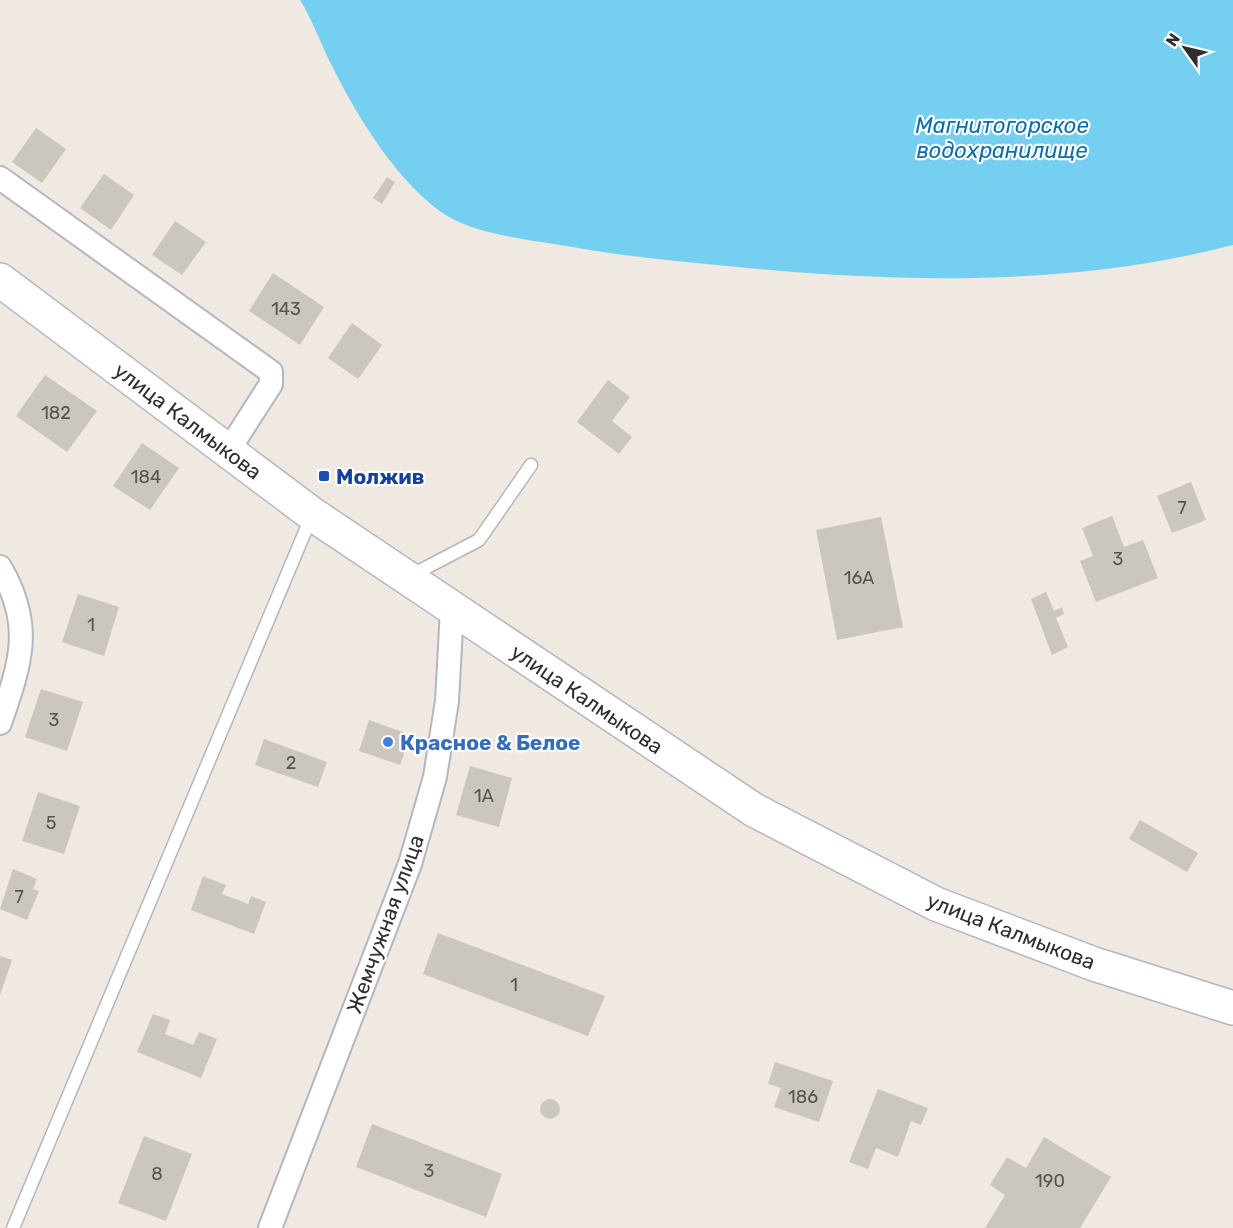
<svg xmlns="http://www.w3.org/2000/svg" width="1233" height="1228" viewBox="0 0 1233 1228" font-family="Rubik,sans-serif">
<rect width="100%" height="100%" fill="#efe9e1"/>
<!-- water -->
<path fill="#75cff0" d="M 300,0 L 1233,0 L 1233,245 C 1075,286 908,283 747,268 C 690,262 634,258 578,248 C 540,241 482,236 449,217 C 399,187 355,113 330,62 C 320,42 312,19 300,0 Z"/>
<!-- building -->
<g fill="#cbc7bf">
<path d="M 36,128 L 66,149 L 42,183 L 12,162 Z"/>
<path d="M 104,174 L 134,195 L 111,230 L 80,208 Z"/>
<path d="M 387,177 L 395,182 L 382,204 L 373,198 Z"/>
<path d="M 175,221 L 206,242 L 182,275 L 152,255 Z"/>
<path d="M 273,273 L 324,307 L 300,345 L 249,311 Z"/>
<path d="M 352,323 L 382,345 L 358,379 L 328,358 Z"/>
<path d="M 45,375 L 97,411 L 67,452 L 16,416 Z"/>
<path d="M 608,380 L 630,397 L 612,421 L 632,437 L 619,454 L 577,422 Z"/>
<path d="M 142,443 L 179,468 L 150,510 L 113,486 Z"/>
<path d="M 1191,482 L 1206,520 L 1172,533 L 1157,496 Z"/>
<path d="M 1112,516 L 1124,547 L 1143,540 L 1158,578 L 1096,602 L 1080,561 L 1093,556 L 1082,528 Z"/>
<path d="M 881,517 L 903,627 L 837,640 L 816,530 Z"/>
<path d="M 1046,592 L 1054,611 L 1062,607 L 1064,614 L 1056,618 L 1068,647 L 1052,655 L 1031,599 Z"/>
<path d="M 78,594 L 119,607 L 104,656 L 62,642 Z"/>
<path d="M 41,689 L 83,702 L 67,751 L 25,737 Z"/>
<path d="M 369,720 L 411,735 L 400,765 L 359,751 Z"/>
<path d="M 264,739 L 327,762 L 318,787 L 255,765 Z"/>
<path d="M 470,766 L 512,778 L 499,827 L 456,815 Z"/>
<path d="M 38,792 L 80,806 L 64,854 L 22,841 Z"/>
<path d="M 1140,820 L 1198,853 L 1187,872 L 1129,839 Z"/>
<path d="M 13,869 L 37,879 L 33,889 L 39,891 L 27,920 L 0,909 Z"/>
<path d="M 203,876 L 226,885 L 222,894 L 248,904 L 251,896 L 266,902 L 254,934 L 191,910 Z"/>
<path d="M 438,933 L 605,996 L 588,1036 L 423,974 Z"/>
<path d="M 0,956 L 12,960 L 0,995 Z"/>
<path d="M 153,1014 L 170,1020 L 165,1034 L 193,1045 L 199,1032 L 217,1039 L 201,1078 L 137,1052 Z"/>
<path d="M 775,1062 L 833,1081 L 819,1122 L 774,1107 L 781,1088 L 768,1084 Z"/>
<path d="M 878,1089 L 928,1108 L 921,1125 L 911,1121 L 898,1157 L 876,1148 L 868,1169 L 849,1162 Z"/>
<circle cx="550" cy="1109" r="10"/>
<path d="M 372,1124 L 502,1174 L 486,1217 L 356,1167 Z"/>
<path d="M 144,1136 L 192,1154 L 166,1221 L 118,1203 Z"/>
<path d="M 1044,1137 L 1111,1177 L 1080,1228 L 985,1228 L 1005,1195 L 990,1185 L 1007,1157 L 1026,1168 Z"/>
</g>
<g fill="none" stroke-linecap="round" stroke-linejoin="round">
<defs>
<g id="lane">
<path d="M 410,576 L 479,540 L 531,465"/>
<path d="M 13,1228 L 312,515"/>
</g>
<g id="street">
<path d="M 0,178 L 271,372 L 271,384 L 228,451"/>
<path d="M 0,567 C 34,625 21,662 0,723"/>
<path d="M 270,1228 L 410,864 L 435,777 L 447,701 L 452,609"/>
</g>
<path id="secondary" d="M 0,280 L 312,514 L 754,810 L 936,904 L 1094,964 L 1233,1008"/>
</defs>
<!-- lane casing -->
<use href="#lane" stroke="#b4b7c1" stroke-width="15"/>
<!-- street casing -->
<use href="#street" stroke="#b4b7c1" stroke-width="26"/>
<!-- secondary casing -->
<use href="#secondary" stroke="#b4b7c1" stroke-width="36"/>
<!-- lane -->
<use href="#lane" stroke="#fff" stroke-width="12"/>
<!-- street -->
<use href="#street" stroke="#fff" stroke-width="22"/>
<!-- secondary -->
<use href="#secondary" stroke="#fff" stroke-width="33"/>
</g>
<!-- markers -->
<rect fill="#1a4fb4" stroke="#fff" stroke-width="2" x="318" y="470" width="12" height="12" rx="3"/>
<circle fill="#3f7fe0" stroke="#fff" stroke-width="2" cx="388" cy="742" r="6"/>
<g text-anchor="middle" dominant-baseline="central" stroke-width="4.5" stroke-linejoin="round" paint-order="stroke">
<!-- number labels -->
<g font-size="18" fill="#555452">
<text x="286" y="309">143</text>
<text x="56" y="413">182</text>
<text x="146" y="477">184</text>
<text x="1182" y="508">7</text>
<text x="1118" y="559">3</text>
<text x="859" y="578">16А</text>
<text x="91" y="625">1</text>
<text x="54" y="720">3</text>
<text x="291" y="763">2</text>
<text x="484" y="796">1А</text>
<text x="51" y="823">5</text>
<text x="19" y="897">7</text>
<text x="514" y="985">1</text>
<text x="803" y="1097">186</text>
<text x="429" y="1171">3</text>
<text x="157" y="1174">8</text>
<text x="1050" y="1181">190</text>
</g>
<!-- street labels -->
<g font-size="21" fill="#2e2e2e" stroke="#fff">
<text transform="translate(188 421) rotate(37)">улица Калмыкова</text>
<text transform="translate(587 699) rotate(34)">улица Калмыкова</text>
<text transform="translate(385 924) rotate(-70)">Жемчужная улица</text>
<text transform="translate(1011 931) rotate(21)">улица Калмыкова</text>
</g>
<!-- transit labels -->
<g font-size="21" font-weight="bold" fill="#164399" stroke="#fff" text-anchor="start">
<text x="336" y="476">Молжив</text>
</g>
<!-- shop labels -->
<g font-size="21" font-weight="bold" fill="#366cbe" stroke="#fff" text-anchor="start">
<text x="400" y="742">Красное &amp; Белое</text>
</g>
<!-- water labels -->
<g font-size="22" font-style="italic" fill="#0d6fa3" stroke="#fff">
<text x="1002" y="125">Магнитогорское<tspan x="1002" dy="25">водохранилище</tspan></text>
</g>
</g>
<!-- north arrow -->
<g transform="translate(1185 48) rotate(304)" stroke="#ffffff" stroke-width="4.5" paint-order="stroke">
<path d="M0-4.5L10 22L0 15L-10 22Z" fill="#2e2e2e"/>
<text y="-9" font-size="16" font-weight="bold" text-anchor="middle" fill="#2e2e2e">N</text>
</g>
</svg>
